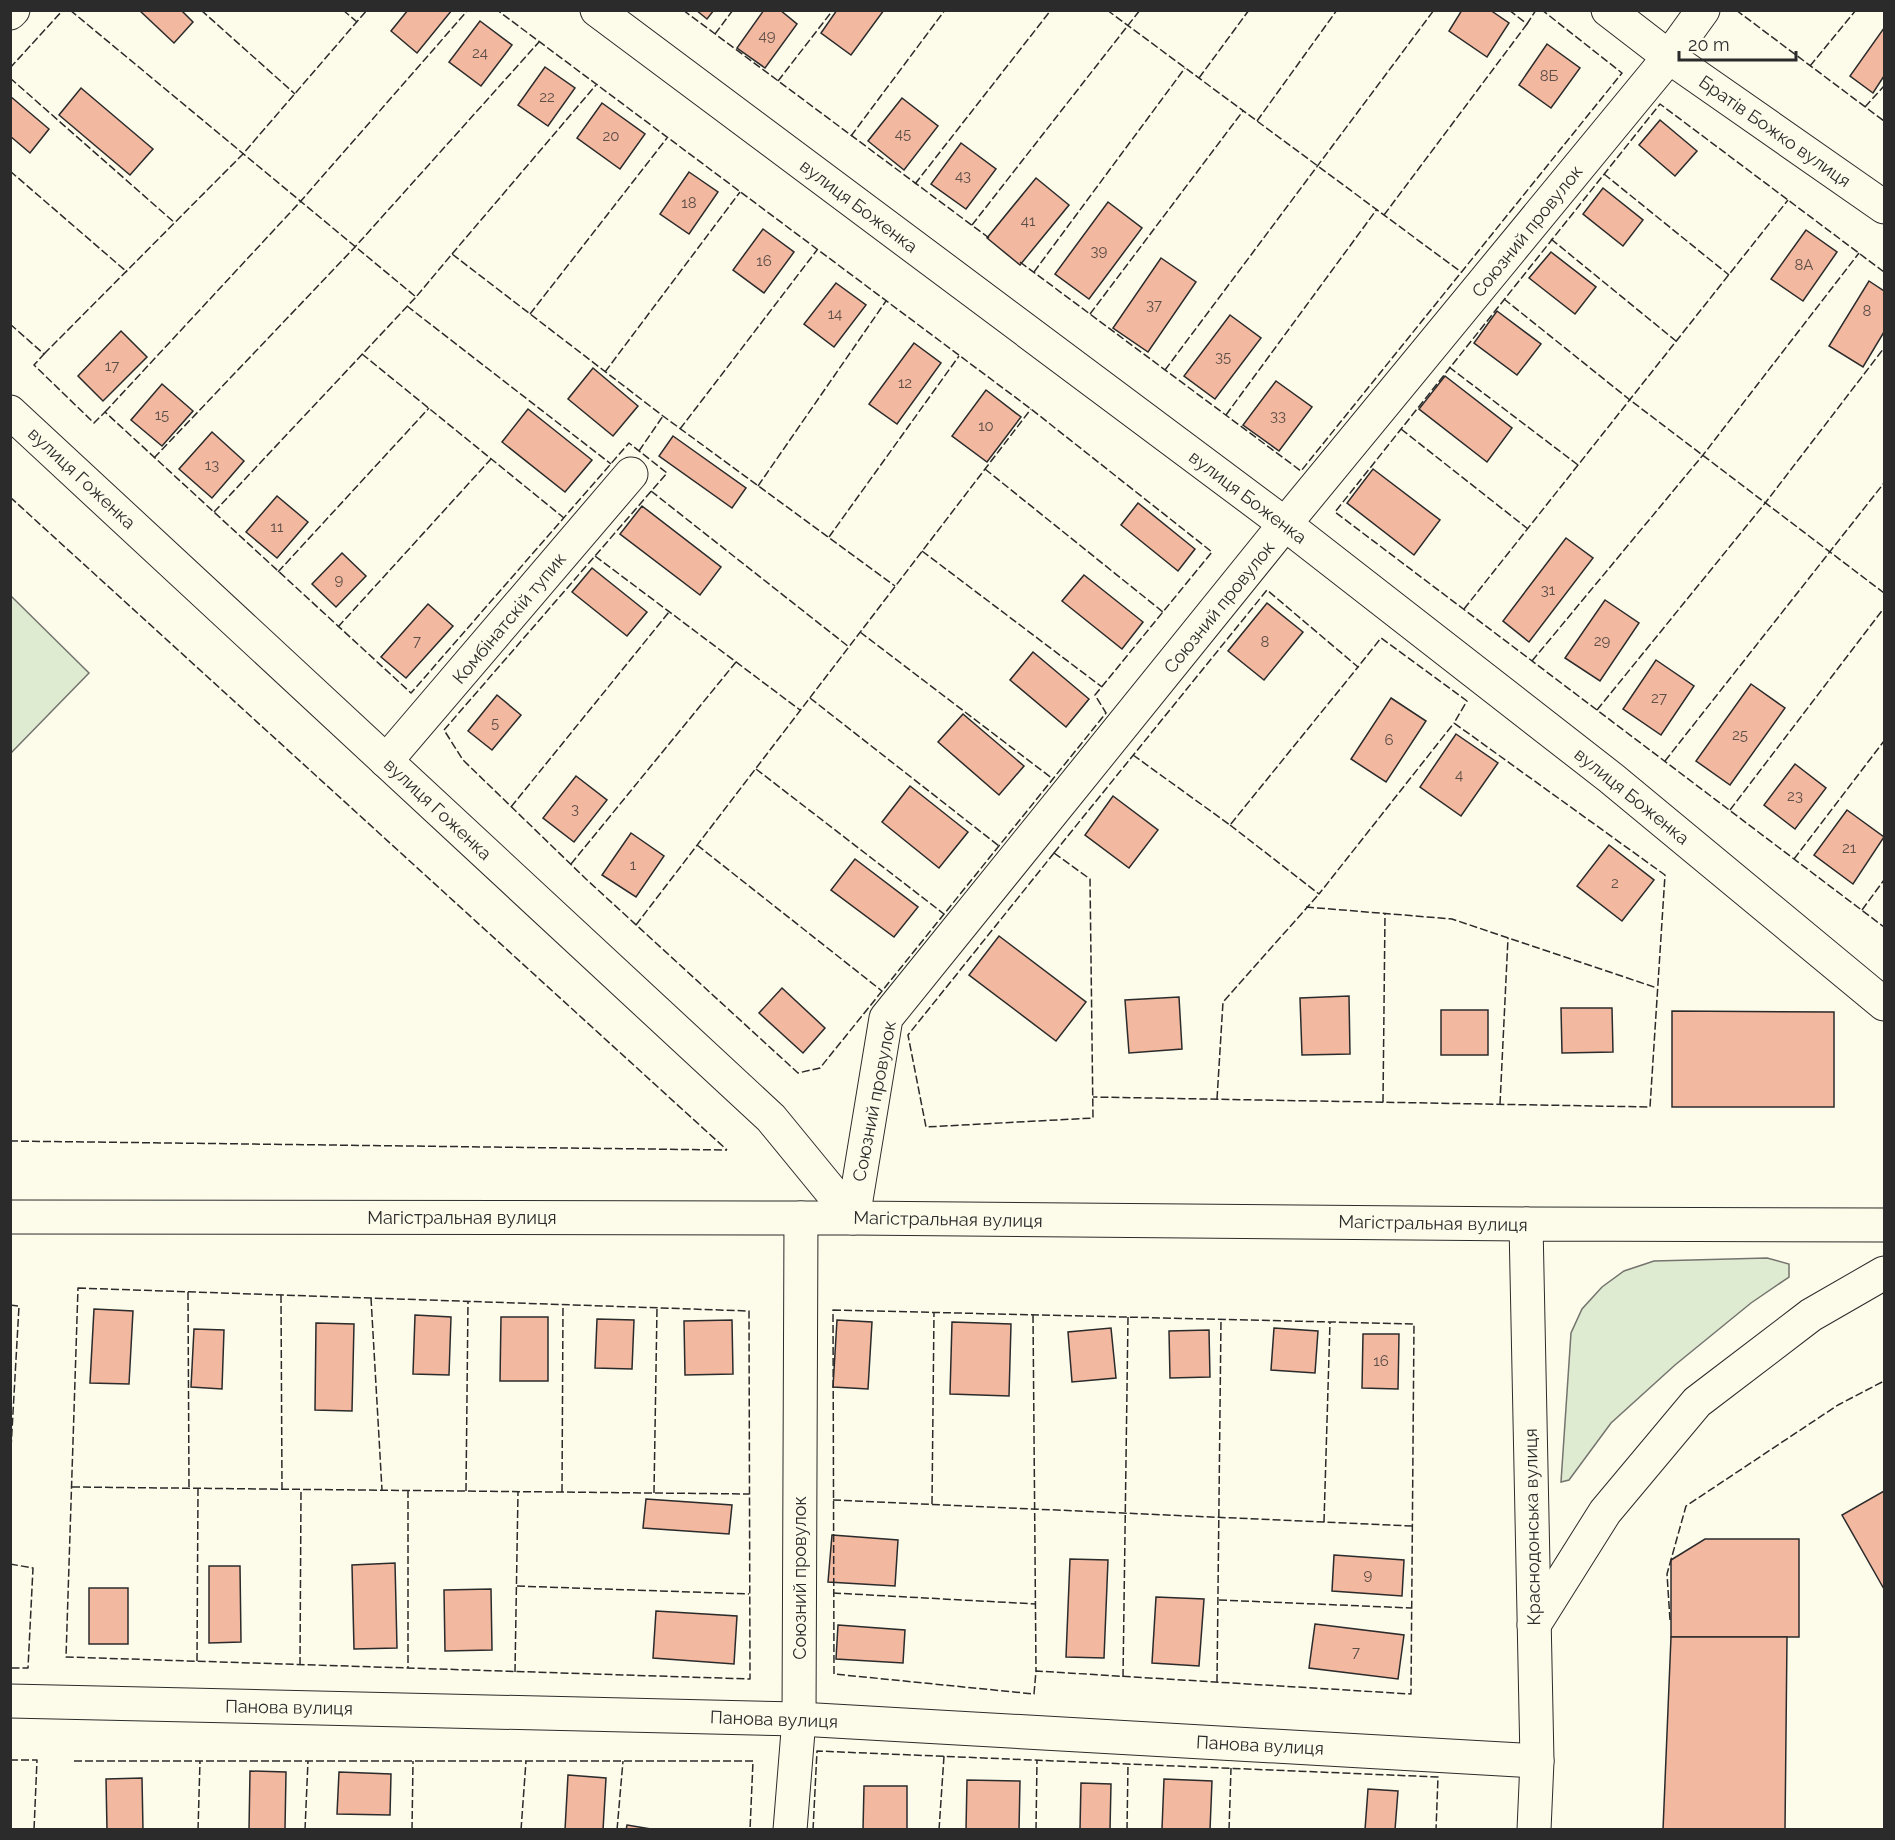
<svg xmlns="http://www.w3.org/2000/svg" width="1895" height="1840" viewBox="0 0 1895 1840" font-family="Raleway,sans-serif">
<rect width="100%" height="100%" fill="#fdfbea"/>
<!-- green -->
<g fill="#deebd1" stroke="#74746e" stroke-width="1.5">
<path d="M 11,596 L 89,673 L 11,753 L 10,753 Z"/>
<path d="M 1767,1258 L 1789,1264 L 1789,1277 L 1751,1303 L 1675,1365 L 1611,1423 L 1569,1480 L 1561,1482 L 1571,1333 L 1582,1309 L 1602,1287 L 1624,1271 L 1654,1261 Z"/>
</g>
<!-- building -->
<g fill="#f2b8a0" stroke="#2b2b2b" stroke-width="1.5">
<path d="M 139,10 L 181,10 L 193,22 L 174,43 Z"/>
<path d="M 408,10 L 452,10 L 417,53 L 391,31 Z"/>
<path d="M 696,10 L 714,10 L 707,19 Z"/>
<path d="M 764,10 L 780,10 L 797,24 L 765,68 L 737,48 Z"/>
<path d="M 837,10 L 884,10 L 851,55 L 821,33 Z"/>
<path d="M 1462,10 L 1490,10 L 1509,23 L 1487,57 L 1449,31 Z"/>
<path d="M 480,21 L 512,45 L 481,86 L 449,62 Z"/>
<path d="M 1884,28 L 1884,76 L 1873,93 L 1850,76 Z"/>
<path d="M 1547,44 L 1580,68 L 1551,108 L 1519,85 Z"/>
<path d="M 545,67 L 575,88 L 548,126 L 518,105 Z"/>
<path d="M 81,88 L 153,149 L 130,175 L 59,115 Z"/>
<path d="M 10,96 L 49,129 L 30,153 L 10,136 Z"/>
<path d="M 902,98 L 938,126 L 904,170 L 868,141 Z"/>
<path d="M 602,103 L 645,134 L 620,169 L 577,138 Z"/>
<path d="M 1660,120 L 1697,151 L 1675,176 L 1639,145 Z"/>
<path d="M 961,143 L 996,169 L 966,209 L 931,184 Z"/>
<path d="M 689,172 L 718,192 L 689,234 L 660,214 Z"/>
<path d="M 1036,178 L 1069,205 L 1020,265 L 987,238 Z"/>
<path d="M 1603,188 L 1643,220 L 1623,246 L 1583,214 Z"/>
<path d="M 1108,202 L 1142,228 L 1089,299 L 1055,274 Z"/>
<path d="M 763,229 L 794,252 L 764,293 L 733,270 Z"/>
<path d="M 1806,230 L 1837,252 L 1803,301 L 1771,279 Z"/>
<path d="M 1551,252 L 1596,287 L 1575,314 L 1529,278 Z"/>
<path d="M 1161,258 L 1196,282 L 1148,352 L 1113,328 Z"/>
<path d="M 1869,281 L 1884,291 L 1884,332 L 1863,367 L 1829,346 Z"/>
<path d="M 836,283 L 866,305 L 834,347 L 804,324 Z"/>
<path d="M 1497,311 L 1541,344 L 1517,375 L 1474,343 Z"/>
<path d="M 1230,315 L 1261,338 L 1215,399 L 1184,376 Z"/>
<path d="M 121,331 L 147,357 L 103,401 L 78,376 Z"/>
<path d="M 914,343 L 941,363 L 897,424 L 869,404 Z"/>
<path d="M 593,368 L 638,406 L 613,436 L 568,399 Z"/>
<path d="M 1445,376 L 1512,428 L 1487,462 L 1419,409 Z"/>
<path d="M 1276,381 L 1312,407 L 1279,451 L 1243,425 Z"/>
<path d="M 162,384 L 193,411 L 162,446 L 131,420 Z"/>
<path d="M 986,390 L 1021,417 L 987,462 L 952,436 Z"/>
<path d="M 528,409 L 592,460 L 565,492 L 502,442 Z"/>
<path d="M 212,432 L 244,461 L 212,498 L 179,469 Z"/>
<path d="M 673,436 L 746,488 L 732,508 L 659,456 Z"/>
<path d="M 1373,469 L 1440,520 L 1414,555 L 1347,503 Z"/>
<path d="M 277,496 L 308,522 L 277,558 L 246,532 Z"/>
<path d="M 1138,503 L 1195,549 L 1178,571 L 1121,525 Z"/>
<path d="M 642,506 L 721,567 L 700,595 L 620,534 Z"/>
<path d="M 1566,538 L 1593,558 L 1529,642 L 1503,621 Z"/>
<path d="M 342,553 L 366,576 L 336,607 L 312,584 Z"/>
<path d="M 592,568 L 647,612 L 627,636 L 572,592 Z"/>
<path d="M 1084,575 L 1143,622 L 1122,649 L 1062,601 Z"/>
<path d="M 1605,600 L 1639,623 L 1600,681 L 1565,658 Z"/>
<path d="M 1267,603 L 1303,632 L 1264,680 L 1228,651 Z"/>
<path d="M 428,604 L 453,626 L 406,678 L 381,657 Z"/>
<path d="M 1033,652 L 1089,699 L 1066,727 L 1010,680 Z"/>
<path d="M 1656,660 L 1694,686 L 1661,735 L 1623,709 Z"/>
<path d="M 1751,684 L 1785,708 L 1730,785 L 1696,761 Z"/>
<path d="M 497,695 L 521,715 L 492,750 L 468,731 Z"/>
<path d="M 1391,698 L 1426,721 L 1386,782 L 1351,759 Z"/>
<path d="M 963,714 L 1024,766 L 999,795 L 938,742 Z"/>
<path d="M 1456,734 L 1498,763 L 1461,816 L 1420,787 Z"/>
<path d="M 1795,764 L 1826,788 L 1795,829 L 1764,805 Z"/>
<path d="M 576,776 L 607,800 L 574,842 L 543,818 Z"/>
<path d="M 910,786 L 968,832 L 939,868 L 882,822 Z"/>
<path d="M 1113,796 L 1158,830 L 1129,868 L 1085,835 Z"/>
<path d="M 1847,810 L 1884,837 L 1853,884 L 1814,855 Z"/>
<path d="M 631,833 L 664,856 L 636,897 L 602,875 Z"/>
<path d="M 1609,845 L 1654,880 L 1622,921 L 1577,886 Z"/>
<path d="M 855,859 L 918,907 L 894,937 L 831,890 Z"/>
<path d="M 999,936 L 1086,1002 L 1056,1041 L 969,975 Z"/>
<path d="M 782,988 L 825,1028 L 803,1053 L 759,1013 Z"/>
<path d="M 1349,996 L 1350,1054 L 1302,1055 L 1300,998 Z"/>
<path d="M 1179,997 L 1182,1049 L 1129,1053 L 1125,1000 Z"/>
<path d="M 1561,1008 L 1612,1008 L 1613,1052 L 1562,1053 Z"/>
<rect x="1441" y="1010" width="47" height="45"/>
<path d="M 1672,1011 L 1834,1012 L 1834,1107 L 1672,1107 Z"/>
<path d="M 94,1309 L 133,1311 L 129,1384 L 90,1383 Z"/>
<path d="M 415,1315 L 451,1317 L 449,1375 L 413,1374 Z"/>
<path d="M 501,1317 L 548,1317 L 548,1381 L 500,1381 Z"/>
<path d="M 597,1319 L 634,1320 L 632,1369 L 595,1368 Z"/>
<path d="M 732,1320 L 733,1374 L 685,1375 L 684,1321 Z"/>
<path d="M 837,1320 L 872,1322 L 868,1389 L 833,1387 Z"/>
<path d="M 952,1322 L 1011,1324 L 1009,1396 L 950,1394 Z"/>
<path d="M 316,1323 L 354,1324 L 352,1411 L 315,1410 Z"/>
<path d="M 1111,1328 L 1116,1378 L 1072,1382 L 1068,1332 Z"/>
<path d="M 1274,1328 L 1318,1331 L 1315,1373 L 1271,1370 Z"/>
<path d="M 194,1329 L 224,1330 L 222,1389 L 191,1387 Z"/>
<path d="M 1209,1330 L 1210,1377 L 1170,1378 L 1169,1331 Z"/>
<path d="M 1363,1334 L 1399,1334 L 1398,1389 L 1362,1388 Z"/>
<path d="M 1884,1491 L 1884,1589 L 1842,1515 Z"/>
<path d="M 646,1499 L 732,1505 L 729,1534 L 643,1528 Z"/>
<path d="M 832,1535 L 898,1540 L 895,1586 L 828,1582 Z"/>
<path d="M 1705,1539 L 1799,1539 L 1799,1637 L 1671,1637 L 1671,1560 Z"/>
<path d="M 1334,1555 L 1404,1560 L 1402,1596 L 1332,1591 Z"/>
<path d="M 1070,1559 L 1108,1560 L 1104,1658 L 1066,1657 Z"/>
<path d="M 395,1563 L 397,1648 L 354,1649 L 352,1565 Z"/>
<path d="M 209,1566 L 240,1566 L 241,1642 L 209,1643 Z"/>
<rect x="89" y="1588" width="39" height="56"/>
<path d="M 491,1589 L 492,1650 L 445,1651 L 444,1590 Z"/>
<path d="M 1156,1597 L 1204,1599 L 1199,1666 L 1152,1663 Z"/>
<path d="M 656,1611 L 737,1616 L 734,1664 L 653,1658 Z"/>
<path d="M 1315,1624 L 1404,1635 L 1398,1679 L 1309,1668 Z"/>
<path d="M 838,1625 L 905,1630 L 903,1663 L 836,1659 Z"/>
<path d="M 1671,1637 L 1787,1637 L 1785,1830 L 1663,1830 Z"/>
<path d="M 250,1771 L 286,1772 L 285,1830 L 249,1830 Z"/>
<path d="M 339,1772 L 391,1774 L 390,1815 L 337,1814 Z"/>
<path d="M 568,1775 L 606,1778 L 603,1830 L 565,1830 Z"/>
<path d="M 142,1778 L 143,1830 L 107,1830 L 106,1779 Z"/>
<path d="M 1164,1779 L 1212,1781 L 1210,1830 L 1162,1829 Z"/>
<path d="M 967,1780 L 1020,1781 L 1019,1830 L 966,1830 Z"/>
<path d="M 1081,1783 L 1111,1784 L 1110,1830 L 1080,1830 Z"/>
<path d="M 864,1786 L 907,1786 L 907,1830 L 863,1830 Z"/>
<path d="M 1368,1789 L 1398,1791 L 1395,1830 L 1365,1830 Z"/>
<path d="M 627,1825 L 657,1830 L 626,1830 Z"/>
</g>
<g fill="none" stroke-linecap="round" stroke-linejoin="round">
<defs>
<g id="street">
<path d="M 597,10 L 1285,524 L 1611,778 L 1884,1004"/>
<path d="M 1608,10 L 1669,57 L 1884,207"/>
<path d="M 10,13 L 13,10"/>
<path d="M 386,761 L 631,474"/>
<path d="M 10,1217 L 853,1218 L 886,1018 L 1285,524 L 1669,57 L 1703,10"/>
<path d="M 10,1701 L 799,1719 L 1537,1761"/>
<path d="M 790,1830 L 799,1719 L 801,1218"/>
</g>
<path id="secondary" d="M 10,412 L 771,1118 L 853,1218 L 1526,1224"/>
<g id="primary">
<path d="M 1534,1625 L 1605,1512 L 1697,1402 L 1811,1315 L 1884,1273"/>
<path d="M 1534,1830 L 1537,1761 L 1526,1224 L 1884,1225"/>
</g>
</defs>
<!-- street casing -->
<use href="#street" stroke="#2b2b2b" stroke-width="35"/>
<!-- secondary casing -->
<use href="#secondary" stroke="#2b2b2b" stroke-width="35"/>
<!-- primary casing -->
<use href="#primary" stroke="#2b2b2b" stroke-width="35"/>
<!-- street -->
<use href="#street" stroke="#fdfbea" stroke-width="33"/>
<!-- secondary -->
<use href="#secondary" stroke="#fdfbea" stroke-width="33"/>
<!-- primary -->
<use href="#primary" stroke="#fdfbea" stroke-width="33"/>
<!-- fence -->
<g stroke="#2b2b2b" stroke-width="1.5" stroke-dasharray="8 3" stroke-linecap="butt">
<path d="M 70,10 L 416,297 L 452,254 L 663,416 L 895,586"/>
<path d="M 201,10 L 295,94"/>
<path d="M 343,10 L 357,22"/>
<path d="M 683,10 L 989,238"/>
<path d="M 1107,10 L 1461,272"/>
<path d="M 1509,10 L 1527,24 L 1536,10"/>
<path d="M 1736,10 L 1884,121"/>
<path d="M 715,34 L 733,10"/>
<path d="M 1810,66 L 1856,10"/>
<path d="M 10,68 L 63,10"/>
<path d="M 10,78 L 175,223"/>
<path d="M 1199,78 L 1249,10"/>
<path d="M 778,81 L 833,10"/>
<path d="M 1865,107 L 1884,86"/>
<path d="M 1257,121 L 1337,10"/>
<path d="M 851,136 L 945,10"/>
<path d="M 10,171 L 127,272"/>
<path d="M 1604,174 L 1729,275"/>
<path d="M 915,184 L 1051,10"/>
<path d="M 1384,215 L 1527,24"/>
<path d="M 972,225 L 1140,10"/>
<path d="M 1551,239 L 1676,341"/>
<path d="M 452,254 L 596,85"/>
<path d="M 1020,262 L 1301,471 L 1622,73 L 1542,10"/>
<path d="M 1034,272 L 1185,68"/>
<path d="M 1884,272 L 1660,104 L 1335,512 L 1884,927"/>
<path d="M 1504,299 L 1630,400 L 1884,593"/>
<path d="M 407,306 L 611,464"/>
<path d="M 530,314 L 667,138"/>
<path d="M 1090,314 L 1243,111"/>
<path d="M 10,324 L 44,354 L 34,365 L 94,423 L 105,412 L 411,693 L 629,443 L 667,473 L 444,730 L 463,760 L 586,879 L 798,1073 L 820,1068 L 1106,713 L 1095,695 L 1212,552 L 1031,409 L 497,10"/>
<path d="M 44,354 L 242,155 L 367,10"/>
<path d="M 362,354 L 564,518"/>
<path d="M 1449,367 L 1578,465"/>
<path d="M 1165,370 L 1434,10"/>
<path d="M 605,372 L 740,192"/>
<path d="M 105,412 L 300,202 L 468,10"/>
<path d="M 1226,415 L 1377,209"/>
<path d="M 680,429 L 817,250"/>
<path d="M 1401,429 L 1528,529"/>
<path d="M 639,451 L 663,416"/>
<path d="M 154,458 L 355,247 L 539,42"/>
<path d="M 985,469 L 1163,612"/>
<path d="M 758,486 L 886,301"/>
<path d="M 651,491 L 849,647"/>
<path d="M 10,497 L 727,1150"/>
<path d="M 214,512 L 416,297"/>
<path d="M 829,537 L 959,356"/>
<path d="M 922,551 L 1102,687"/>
<path d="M 595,556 L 800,710"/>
<path d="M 278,572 L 429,408"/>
<path d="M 1464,609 L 1788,200"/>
<path d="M 338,627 L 491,459"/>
<path d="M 860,632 L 1053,779"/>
<path d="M 1532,661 L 1703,455 L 1859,253"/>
<path d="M 810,698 L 999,846"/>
<path d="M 1597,710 L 1766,502 L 1884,348"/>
<path d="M 1133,755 L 1230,825 L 1358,667"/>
<path d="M 1665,761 L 1884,483"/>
<path d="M 756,769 L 944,914"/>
<path d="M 511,807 L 669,612"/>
<path d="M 1730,810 L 1884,608"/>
<path d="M 1230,825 L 1319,894 L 1454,723"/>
<path d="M 697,845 L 882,991"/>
<path d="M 1054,853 L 1267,590 L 1358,667 L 1381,638 L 1467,701 L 1454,723 L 1665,875 L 1650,1107 L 1093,1097"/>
<path d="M 1054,853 L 1090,879 L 1093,1118 L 926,1127 L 908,1035 Z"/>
<path d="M 1794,859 L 1884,741"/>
<path d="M 571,864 L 736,662"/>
<path d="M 1306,907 L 1452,919 L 1657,988"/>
<path d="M 1862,910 L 1884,880"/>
<path d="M 636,925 L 1031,409"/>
<path d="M 1217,1099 L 1223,1002 L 1319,894"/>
<path d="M 1383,1102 L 1385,914"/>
<path d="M 1500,1104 L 1508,938"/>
<path d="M 10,1141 L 727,1150"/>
<path d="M 78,1288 L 749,1311 L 750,1679 L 66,1657 Z"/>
<path d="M 188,1292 L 189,1488"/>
<path d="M 281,1295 L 282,1489"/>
<path d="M 371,1298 L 382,1490"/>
<path d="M 10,1305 L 19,1306 L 10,1466"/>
<path d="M 833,1310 L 1414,1324 L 1411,1694 L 1036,1671 L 1034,1694 L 834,1674 Z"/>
<path d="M 1033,1315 L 1036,1671"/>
<path d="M 72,1487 L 749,1494"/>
<path d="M 408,1490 L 408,1668"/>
<path d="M 466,1491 L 468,1301"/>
<path d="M 562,1492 L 563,1305"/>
<path d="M 654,1493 L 657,1308"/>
<path d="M 833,1500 L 1412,1526"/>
<path d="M 932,1504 L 934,1312"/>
<path d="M 1324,1522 L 1330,1322"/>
<path d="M 10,1564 L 33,1568 L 28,1668 L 10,1668"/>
<path d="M 517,1586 L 749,1594"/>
<path d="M 833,1593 L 1036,1604"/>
<path d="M 1219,1600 L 1411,1608"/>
<path d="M 1670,1620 L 1667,1574 L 1686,1506 L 1838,1405 L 1884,1381"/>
<path d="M 197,1661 L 198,1489"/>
<path d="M 300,1665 L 301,1489"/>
<path d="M 515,1672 L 518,1492"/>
<path d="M 1123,1677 L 1128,1317"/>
<path d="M 1217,1682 L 1221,1319"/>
<path d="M 10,1760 L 37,1760 L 34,1830"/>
<path d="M 74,1761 L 753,1761 L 750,1830"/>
<path d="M 198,1830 L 200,1761"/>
<path d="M 305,1830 L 308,1761"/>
<path d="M 412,1830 L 413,1761"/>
<path d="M 521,1830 L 526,1761"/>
<path d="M 617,1830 L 623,1761"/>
<path d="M 813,1830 L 817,1751 L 1438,1777 L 1436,1830"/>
<path d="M 939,1830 L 944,1756"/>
<path d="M 1036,1830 L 1037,1760"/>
<path d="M 1127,1830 L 1128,1764"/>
<path d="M 1229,1830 L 1231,1768"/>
</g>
</g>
<g text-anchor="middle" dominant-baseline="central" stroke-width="4.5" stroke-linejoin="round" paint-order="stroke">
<!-- number labels -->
<g font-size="15" fill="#5d4e48">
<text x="767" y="36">49</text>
<text x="480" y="53">24</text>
<text x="1549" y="76">8Б</text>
<text x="547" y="97">22</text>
<text x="903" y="134">45</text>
<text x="611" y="136">20</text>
<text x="963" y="176">43</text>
<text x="689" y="203">18</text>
<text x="1028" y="221">41</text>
<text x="1099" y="251">39</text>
<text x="764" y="261">16</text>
<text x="1804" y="265">8А</text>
<text x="1154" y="305">37</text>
<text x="1867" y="311">8</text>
<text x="835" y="314">14</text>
<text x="1223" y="357">35</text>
<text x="112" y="366">17</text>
<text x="905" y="383">12</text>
<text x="162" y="415">15</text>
<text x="1278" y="416">33</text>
<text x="986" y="426">10</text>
<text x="212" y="465">13</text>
<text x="277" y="527">11</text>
<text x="339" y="580">9</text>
<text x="1548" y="590">31</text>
<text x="417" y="641">7</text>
<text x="1602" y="641">29</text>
<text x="1265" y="642">8</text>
<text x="1659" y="698">27</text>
<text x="495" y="723">5</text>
<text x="1740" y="735">25</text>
<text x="1389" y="740">6</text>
<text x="1459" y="775">4</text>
<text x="1795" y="796">23</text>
<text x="575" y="809">3</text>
<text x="1849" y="848">21</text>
<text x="633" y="865">1</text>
<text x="1615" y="883">2</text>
<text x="1381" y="1361">16</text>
<text x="1368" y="1575">9</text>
<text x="1356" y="1652">7</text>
</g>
<!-- street labels -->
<g font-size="18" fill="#2b2b2b" stroke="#fdfbea">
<text transform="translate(1775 131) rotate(35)">Братів Божко вулиця</text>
<text transform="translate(859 206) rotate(37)">вулиця Боженка</text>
<text transform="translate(1527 231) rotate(-51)">Союзний провулок</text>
<text transform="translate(82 478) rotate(43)">вулиця Гоженка</text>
<text transform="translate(1248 497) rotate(37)">вулиця Боженка</text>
<text transform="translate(1219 607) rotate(-51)">Союзний провулок</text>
<text transform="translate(509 618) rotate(-50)">Комбінатскій тупик</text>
<text transform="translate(1632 796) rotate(39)">вулиця Боженка</text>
<text transform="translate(438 809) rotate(43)">вулиця Гоженка</text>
<text transform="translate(874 1101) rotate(-79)">Союзний провулок</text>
<text x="462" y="1217">Магістральная вулиця</text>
<text transform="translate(948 1219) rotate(1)">Магістральная вулиця</text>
<text transform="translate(1433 1223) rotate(1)">Магістральная вулиця</text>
<text transform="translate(1532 1527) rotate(-91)">Краснодонська вулиця</text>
<text transform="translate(799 1578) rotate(-90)">Союзний провулок</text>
<text transform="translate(289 1707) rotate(1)">Панова вулиця</text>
<text transform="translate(774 1719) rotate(2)">Панова вулиця</text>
<text transform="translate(1260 1745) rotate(3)">Панова вулиця</text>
</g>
</g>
<!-- border -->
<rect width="1895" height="1840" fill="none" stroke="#2b2b2b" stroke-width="24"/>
<!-- scale -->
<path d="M1679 51v9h117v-9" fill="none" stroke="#2b2b2b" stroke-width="3"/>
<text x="1688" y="51" font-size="18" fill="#2b2b2b" stroke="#fdfbea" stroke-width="4.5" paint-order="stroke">20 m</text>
</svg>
